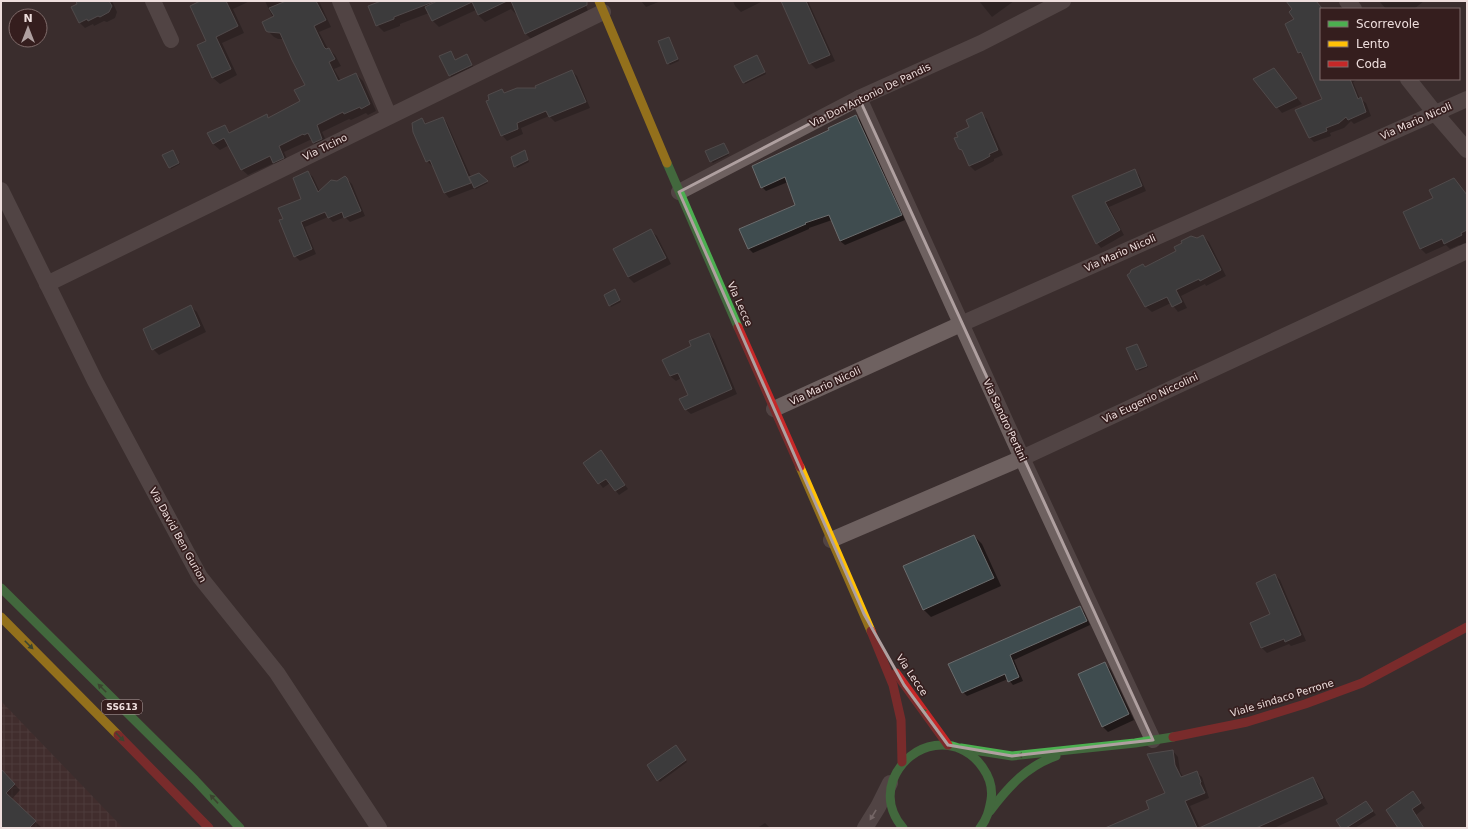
<svg xmlns="http://www.w3.org/2000/svg" width="1468" height="829" viewBox="0 0 1468 829" font-family="'DejaVu Sans',sans-serif">
<defs>
<pattern id="industrial-grid" width="8" height="8" patternUnits="userSpaceOnUse"><rect width="8" height="8" fill="#4a2e2e"/><path d="M0 4h8M4 0v8" fill="none" stroke="#644c4c"/></pattern>
</defs>
<rect width="100%" height="100%" fill="#3a2e2e"/>
<!-- industrial -->
<path fill="url(#industrial-grid)" d="M 1,701 L 123,828 L 1,828 Z"/>
<!-- shadow -->
<g fill="#0007">
<path d="M 77,1 L 112,1 L 117,12 L 115,18 L 107,22 L 104,21 L 94,26 L 93,24 L 85,28 L 80,23 L 79,5 Z"/>
<path d="M 203,1 L 250,1 L 233,9 L 244,33 L 222,43 L 237,75 L 220,84 L 213,78 L 198,46 L 207,42 Z"/>
<path d="M 265,1 L 319,1 L 331,27 L 319,32 L 328,49 L 329,49 L 335,55 L 341,66 L 334,69 L 341,81 L 356,74 L 363,81 L 376,111 L 368,115 L 366,113 L 351,120 L 349,119 L 322,132 L 328,145 L 320,149 L 312,141 L 310,140 L 284,152 L 289,164 L 280,169 L 274,163 L 248,175 L 241,169 L 229,145 L 220,150 L 213,144 L 224,126 L 231,133 L 267,116 L 269,118 L 301,102 L 306,86 L 284,39 L 278,39 L 274,37 L 267,30 L 273,18 Z"/>
<path d="M 377,1 L 584,1 L 589,13 L 532,40 L 525,33 L 518,16 L 511,9 L 485,22 L 478,15 L 476,10 L 439,27 L 433,21 L 429,13 L 400,24 L 400,26 L 384,32 L 377,25 Z"/>
<path d="M 641,1 L 661,1 L 646,7 Z"/>
<path d="M 733,1 L 763,1 L 741,12 L 735,6 Z"/>
<path d="M 782,1 L 808,1 L 835,61 L 816,69 L 810,63 Z"/>
<path d="M 979,1 L 1014,1 L 992,17 Z"/>
<path d="M 1287,1 L 1316,1 L 1322,9 L 1321,9 L 1321,79 L 1359,79 L 1353,82 L 1360,99 L 1366,103 L 1371,116 L 1354,124 L 1351,121 L 1344,128 L 1330,133 L 1331,136 L 1314,142 L 1309,137 L 1323,100 L 1303,57 L 1299,52 L 1294,9 Z"/>
<path d="M 1379,1 L 1424,1 L 1414,9 L 1386,9 Z"/>
<path d="M 670,40 L 679,61 L 670,65 L 668,63 Z"/>
<path d="M 451,52 L 456,61 L 468,57 L 473,67 L 451,77 L 441,57 Z"/>
<path d="M 758,58 L 766,74 L 745,84 L 736,67 Z"/>
<path d="M 1274,70 L 1302,104 L 1282,113 L 1277,107 Z"/>
<path d="M 572,71 L 577,76 L 590,108 L 555,122 L 549,116 L 521,128 L 523,134 L 507,141 L 502,135 L 501,90 L 505,94 L 537,89 Z"/>
<path d="M 981,113 L 987,119 L 1003,155 L 994,159 L 994,161 L 975,171 L 970,166 L 959,137 L 971,127 Z"/>
<path d="M 856,116 L 860,120 L 905,220 L 845,245 L 840,241 L 832,220 L 809,228 L 809,229 L 753,253 L 749,249 L 740,229 L 797,205 L 788,182 L 766,191 L 762,187 L 831,130 Z"/>
<path d="M 443,118 L 447,123 L 471,177 L 479,174 L 488,183 L 476,189 L 475,188 L 449,198 L 445,193 L 433,165 L 432,166 L 427,161 L 422,119 L 427,124 Z"/>
<path d="M 725,146 L 729,155 L 713,163 L 711,161 Z"/>
<path d="M 173,151 L 180,164 L 171,169 L 170,167 Z"/>
<path d="M 525,151 L 529,162 L 517,168 L 512,157 Z"/>
<path d="M 1135,171 L 1139,175 L 1146,191 L 1109,207 L 1124,235 L 1101,248 L 1097,243 L 1073,197 Z"/>
<path d="M 308,172 L 313,177 L 320,192 L 345,177 L 352,184 L 365,216 L 350,222 L 345,217 L 333,222 L 328,217 L 305,227 L 316,254 L 300,261 L 295,256 L 284,219 L 302,199 Z"/>
<path d="M 1454,180 L 1467,195 L 1467,243 L 1461,247 L 1459,245 L 1450,249 L 1446,245 L 1426,254 L 1420,248 Z"/>
<path d="M 651,231 L 657,236 L 671,264 L 634,283 L 628,277 Z"/>
<path d="M 1203,236 L 1209,242 L 1226,276 L 1206,286 L 1205,284 L 1181,296 L 1187,308 L 1178,312 L 1171,303 L 1152,312 L 1146,307 L 1129,275 L 1177,251 Z"/>
<path d="M 616,292 L 621,302 L 611,307 L 610,305 Z"/>
<path d="M 191,307 L 197,312 L 206,332 L 159,355 L 153,349 Z"/>
<path d="M 709,334 L 714,339 L 737,394 L 691,414 L 685,409 L 689,396 L 681,378 L 676,381 L 670,376 L 692,347 Z"/>
<path d="M 1137,345 L 1148,367 L 1139,371 L 1128,349 Z"/>
<path d="M 601,451 L 628,489 L 619,495 L 610,483 L 603,488 L 585,464 Z"/>
<path d="M 974,536 L 982,544 L 1001,586 L 931,617 L 923,609 Z"/>
<path d="M 1275,575 L 1280,580 L 1306,641 L 1291,646 L 1289,644 L 1267,653 L 1262,648 L 1271,615 Z"/>
<path d="M 1080,608 L 1084,612 L 1090,625 L 1014,660 L 1023,681 L 1013,685 L 1008,679 L 967,696 L 963,692 L 949,665 Z"/>
<path d="M 1104,663 L 1110,669 L 1134,720 L 1108,732 L 1103,727 Z"/>
<path d="M 677,748 L 687,762 L 660,782 L 658,780 Z"/>
<path d="M 1173,751 L 1178,757 L 1180,771 L 1183,777 L 1196,772 L 1202,777 L 1209,798 L 1190,806 L 1200,828 L 1108,828 L 1150,809 L 1167,794 Z"/>
<path d="M 1,771 L 20,790 L 12,799 L 41,827 L 40,828 L 1,828 Z"/>
<path d="M 1313,778 L 1318,784 L 1328,804 L 1274,828 L 1201,828 Z"/>
<path d="M 1413,792 L 1425,808 L 1416,815 L 1425,828 L 1400,828 Z"/>
<path d="M 1366,802 L 1376,815 L 1355,828 L 1343,828 Z"/>
<path d="M 765,823 L 770,828 L 757,828 Z"/>
</g>
<!-- building -->
<g fill="#3f4c4f" stroke="#6b6c6d">
<path d="M 76,1 L 109,1 L 112,6 L 109,12 L 100,17 L 98,16 L 88,21 L 87,19 L 79,23 L 71,7 L 77,4 Z"/>
<path d="M 200,1 L 226,1 L 238,26 L 216,37 L 231,69 L 212,78 L 197,45 L 206,41 L 190,6 Z"/>
<path d="M 286,1 L 316,1 L 326,20 L 314,26 L 324,47 L 326,49 L 329,48 L 335,59 L 329,62 L 338,81 L 356,73 L 370,104 L 361,109 L 360,107 L 344,114 L 343,112 L 317,125 L 322,139 L 313,143 L 308,133 L 304,135 L 303,134 L 279,146 L 284,158 L 273,163 L 270,156 L 241,170 L 224,138 L 213,144 L 207,133 L 225,125 L 229,133 L 267,114 L 268,118 L 300,101 L 294,90 L 305,85 L 292,60 L 280,33 L 268,32 L 266,31 L 262,22 L 274,16 L 269,8 Z"/>
<path d="M 381,1 L 433,1 L 433,2 L 394,17 L 394,19 L 376,26 L 368,6 Z"/>
<path d="M 437,1 L 507,1 L 478,15 L 472,2 L 432,21 L 425,7 Z"/>
<path d="M 511,1 L 587,1 L 587,5 L 525,34 Z"/>
<path d="M 781,1 L 806,1 L 830,55 L 809,64 Z"/>
<path d="M 1286,1 L 1316,1 L 1321,7 L 1321,79 L 1350,79 L 1358,99 L 1361,97 L 1366,112 L 1348,120 L 1346,117 L 1339,123 L 1326,128 L 1327,131 L 1309,138 L 1295,110 L 1322,99 L 1301,52 L 1298,53 L 1285,24 L 1294,19 L 1289,12 L 1292,9 Z"/>
<path d="M 669,37 L 678,59 L 667,64 L 658,41 Z"/>
<path d="M 451,51 L 455,60 L 467,54 L 472,65 L 449,76 L 439,56 Z"/>
<path d="M 757,55 L 765,72 L 743,83 L 734,66 Z"/>
<path d="M 1274,68 L 1297,98 L 1276,108 L 1253,79 Z"/>
<path d="M 572,70 L 586,102 L 549,117 L 546,111 L 517,123 L 518,129 L 501,136 L 486,101 L 489,100 L 488,95 L 502,89 L 504,93 L 517,88 L 536,88 L 535,86 Z"/>
<path d="M 982,112 L 998,150 L 989,154 L 990,156 L 983,160 L 969,166 L 962,150 L 959,149 L 954,138 L 958,137 L 956,133 L 969,127 L 966,120 Z"/>
<path d="M 856,115 L 902,215 L 840,241 L 829,215 L 805,223 L 806,224 L 748,249 L 739,229 L 795,205 L 785,177 L 761,188 L 752,166 L 829,130 L 828,128 Z"/>
<path d="M 443,117 L 471,183 L 444,193 L 430,160 L 426,162 L 413,132 L 412,123 L 422,118 L 425,124 Z"/>
<path d="M 724,143 L 729,153 L 710,162 L 705,151 Z"/>
<path d="M 173,150 L 179,163 L 169,168 L 162,155 Z"/>
<path d="M 525,150 L 528,160 L 514,167 L 511,157 Z"/>
<path d="M 1135,169 L 1142,186 L 1105,202 L 1120,230 L 1096,244 L 1072,196 Z"/>
<path d="M 308,171 L 318,192 L 331,180 L 337,181 L 345,176 L 347,178 L 361,211 L 344,218 L 342,212 L 328,218 L 325,212 L 301,222 L 312,249 L 294,257 L 279,220 L 283,219 L 278,208 L 301,199 L 293,178 Z"/>
<path d="M 479,173 L 488,181 L 474,188 L 469,177 Z"/>
<path d="M 1454,178 L 1467,195 L 1467,230 L 1461,233 L 1462,235 L 1444,244 L 1442,239 L 1420,249 L 1403,212 L 1433,198 L 1429,190 Z"/>
<path d="M 651,229 L 666,258 L 628,277 L 613,249 Z"/>
<path d="M 1203,235 L 1221,270 L 1200,281 L 1199,279 L 1176,290 L 1182,302 L 1172,307 L 1167,297 L 1145,307 L 1127,275 L 1130,273 L 1131,270 L 1143,264 L 1145,267 L 1176,251 L 1174,247 L 1182,243 L 1181,241 L 1191,236 L 1197,238 Z"/>
<path d="M 615,289 L 620,300 L 609,306 L 604,295 Z"/>
<path d="M 191,305 L 200,326 L 152,350 L 143,329 Z"/>
<path d="M 709,333 L 732,389 L 685,410 L 679,399 L 688,395 L 678,373 L 670,376 L 662,360 L 691,346 L 689,341 Z"/>
<path d="M 1137,344 L 1147,366 L 1136,370 L 1126,348 Z"/>
<path d="M 601,450 L 625,485 L 615,491 L 606,479 L 598,484 L 583,463 Z"/>
<path d="M 974,535 L 994,578 L 923,610 L 903,566 Z"/>
<path d="M 1275,574 L 1301,635 L 1285,642 L 1284,639 L 1261,648 L 1250,623 L 1270,614 L 1256,583 Z"/>
<path d="M 1080,606 L 1087,621 L 1010,655 L 1019,677 L 1008,682 L 1005,674 L 962,693 L 948,664 Z"/>
<path d="M 1105,662 L 1129,714 L 1102,727 L 1078,674 Z"/>
<path d="M 676,745 L 686,760 L 657,781 L 647,765 Z"/>
<path d="M 1173,750 L 1175,765 L 1181,777 L 1197,771 L 1201,782 L 1200,783 L 1205,793 L 1185,801 L 1197,828 L 1105,828 L 1149,809 L 1146,801 L 1165,793 L 1147,754 Z"/>
<path d="M 1,769 L 15,784 L 6,793 L 36,821 L 29,828 L 1,828 Z"/>
<path d="M 1313,777 L 1323,798 L 1305,806 L 1256,828 L 1199,828 Z"/>
<path d="M 1413,791 L 1421,803 L 1412,809 L 1424,828 L 1398,828 L 1386,810 Z"/>
<path d="M 1366,801 L 1373,811 L 1346,828 L 1341,828 L 1336,820 Z"/>
</g>
<g fill="none" stroke-linecap="round" stroke-linejoin="round">
<!-- street -->
<g stroke="#6e6160" stroke-width="16">
<path d="M 153,1 L 171,40"/>
<path d="M 340,1 L 389,116"/>
<path d="M 1347,1 L 1354,9"/>
<path d="M 1408,79 L 1435,113 L 1467,150"/>
<path d="M 859,98 L 1022,458 L 1153,740"/>
<path d="M 1,190 L 95,381 L 200,577 L 277,673 L 379,828"/>
<path d="M 679,192 L 859,98 L 981,43 L 1063,1"/>
<path d="M 47,284 L 603,12"/>
<path d="M 774,409 L 961,324 L 1467,99"/>
<path d="M 831,540 L 1022,458 L 1467,251"/>
<path d="M 865,828 L 878,807 L 890,783"/>
</g>
<!-- fast -->
<g stroke="#4caf50" stroke-width="9">
<path d="M 667,163 L 738,327"/>
<path d="M 1,588 L 195,780 L 240,828"/>
<path d="M 961,748 L 1012,756 L 1135,743 L 1173,737"/>
<path d="M 990,811 C 1008,787 1027,766 1056,756"/>
<path d="M 903,828 C 891,814 887,797 893,780 C 909,740 959,732 983,768 C 990,778 993,788 991,800 C 989,811 987,819 980,828"/>
</g>
<!-- slow -->
<g stroke="#ffc107" stroke-width="9">
<path d="M 599,1 L 667,163"/>
<path d="M 800,467 L 871,631"/>
<path d="M 1,617 L 118,735"/>
</g>
<!-- jam -->
<g stroke="#c62828" stroke-width="9">
<path d="M 738,327 L 800,467"/>
<path d="M 871,631 L 893,685 L 901,720 L 902,762"/>
<path d="M 896,673 L 948,745"/>
<path d="M 118,735 L 209,828"/>
<path d="M 1173,737 L 1247,722 L 1305,704 L 1362,683 L 1467,627"/>
</g>
</g>
<!-- one-way arrows -->
<defs><path id="oneway-solid" d="M-6-.8H1V-3.2L6.5 0L1 3.2V.8H-6Z"/></defs>
<g fill="#3f5f34">
<use href="#oneway-solid" transform="translate(29 645) rotate(45)"/>
<use href="#oneway-solid" transform="translate(102 688) rotate(-135)"/>
<use href="#oneway-solid" transform="translate(925 713) rotate(-126)"/>
<use href="#oneway-solid" transform="translate(120 737) rotate(45)"/>
<use href="#oneway-solid" transform="translate(1023 755) rotate(176)"/>
<use href="#oneway-solid" transform="translate(214 799) rotate(-133)"/>
</g>
<use fill="#bbacab" href="#oneway-solid" transform="translate(873 815) rotate(121)"/>
<!-- marked area -->
<path d="M0 0H1468V829H0ZM 859,98 L 1153,740 L 1012,756 L 948,745 L 904,685 L 864,614 L 679,192 Z" fill="#3a2e2e" fill-opacity=".55" fill-rule="evenodd"/>
<path fill="none" stroke="#afa0a0" stroke-width="3" stroke-linejoin="round" d="M 859,98 L 1153,740 L 1012,756 L 948,745 L 904,685 L 864,614 L 679,192 Z"/>
<g text-anchor="middle" dominant-baseline="central" stroke-width="3.5" stroke-linejoin="round" paint-order="stroke">
<!-- shield labels -->
<rect fill="#351e1e" stroke="#b6a4a4" stroke-width="1" x="102" y="700" width="40" height="14" rx="3"/>
<g font-size="9" font-weight="bold" fill="#eededd">
<text x="122" y="707">SS613</text>
</g>
<!-- street labels -->
<g font-size="10" fill="#eededd" stroke="#351e1e">
<text transform="translate(870 95) rotate(-26)">Via Don Antonio De Pandis</text>
<text transform="translate(1416 121) rotate(-24)">Via Mario Nicoli</text>
<text transform="translate(325 147) rotate(-26)">Via Ticino</text>
<text transform="translate(1120 253) rotate(-24)">Via Mario Nicoli</text>
<text transform="translate(740 304) rotate(66)">Via Lecce</text>
<text transform="translate(825 386) rotate(-25)">Via Mario Nicoli</text>
<text transform="translate(1150 398) rotate(-25)">Via Eugenio Niccolini</text>
<text transform="translate(1005 420) rotate(65)">Via Sandro Pertini</text>
<text transform="translate(178 535) rotate(61)">Via David Ben Gurion</text>
<text transform="translate(912 675) rotate(56)">Via Lecce</text>
<text transform="translate(1282 698) rotate(-17)">Viale sindaco Perrone</text>
</g>
</g>
<!-- border -->
<rect width="1468" height="829" fill="none" stroke="#eededd" stroke-width="4"/>
<!-- legend -->
<rect x="1320" y="8" width="140" height="72" fill="#351e1e" stroke="#7f6b6a"/>
<rect x="1328" y="21" width="20" height="6" fill="#4caf50" stroke="#7f6b6a"/>
<text x="1356" y="28" font-size="12" fill="#eededd">Scorrevole</text>
<rect x="1328" y="41" width="20" height="6" fill="#ffc107" stroke="#7f6b6a"/>
<text x="1356" y="48" font-size="12" fill="#eededd">Lento</text>
<rect x="1328" y="61" width="20" height="6" fill="#c62828" stroke="#7f6b6a"/>
<text x="1356" y="68" font-size="12" fill="#eededd">Coda</text>
<!-- north arrow -->
<g transform="translate(28 28)"><circle r="19" fill="#351e1e" stroke="#7f6b6a"/>
<path d="M0-3L7 15L0 10L-7 15Z" fill="#afa0a0"/>
<text y="-6" font-size="11" font-weight="bold" text-anchor="middle" fill="#eededd">N</text>
</g>
</svg>
